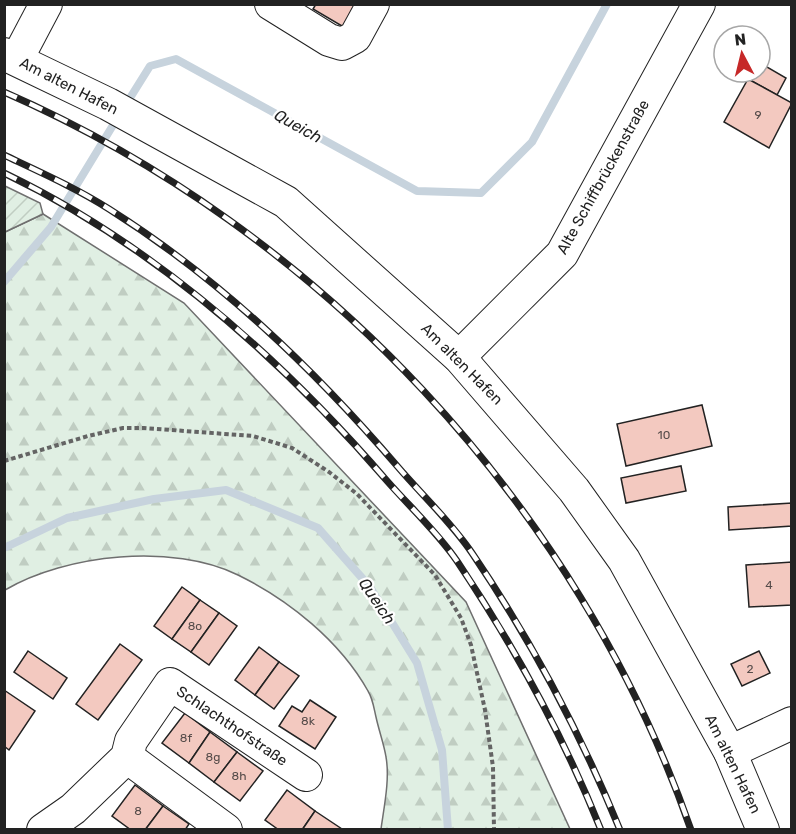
<svg xmlns="http://www.w3.org/2000/svg" width="796" height="834" viewBox="0 0 796 834" font-family="Rubik,sans-serif">
<defs>
<pattern id="forest-firs" width="22" height="20" patternUnits="userSpaceOnUse" patternTransform="scale(1.5)"><rect width="22" height="20" fill="#e0efe3"/><path d="M5 1l3.5 6h-7zM16 11l3.5 6h-7z" fill="#c0cdc2"/></pattern>
<pattern id="garden-furrows" width="10" height="10" patternUnits="userSpaceOnUse" patternTransform="scale(1.5)"><rect width="10" height="10" fill="#e0efe3"/><path d="M-1 1l2-2M0 10L10 0M9 11l2-2" fill="none" stroke="#c0cdc2"/></pattern>
</defs>
<rect width="100%" height="100%" fill="#fff"/>
<!-- forest -->
<path fill="url(#forest-firs)" stroke="#6f6f6f" stroke-width="1.5" d="M 43,214 L 184,303 L 466,602 L 570,829 L 381,829 C 384,807 390,779 386,757 C 384,744 379,731 376,717 C 374,709 373,699 368,691 C 340,641 289,600 238,575 C 173,543 66,554 5,590 L 5,232 Z"/>
<!-- garden -->
<path fill="url(#garden-furrows)" stroke="#6f6f6f" stroke-width="1.5" d="M 5,186 L 40,203 L 43,214 L 5,232 Z"/>
<g fill="none" stroke-linecap="round" stroke-linejoin="round">
<!-- stream -->
<g stroke="#c7d3dd" stroke-width="8">
<path d="M 125,106 L 150,66 L 176,59 L 417,191 L 481,193 L 532,142 L 607,4"/>
<path d="M 4,282 L 51,227 L 118,117"/>
<path d="M 4,548 L 67,518 L 154,499 L 226,490 L 318,528 L 370,587 L 417,663 L 442,750 L 448,830"/>
</g>
</g>
<!-- building -->
<g fill="#f3c9c0" stroke="#222" stroke-width="1.5">
<path d="M 316,4 L 362,4 L 347,29 L 313,9 Z"/>
<path d="M 760,63 L 786,78 L 777,95 L 748,79 L 752,72 L 760,72 Z"/>
<path d="M 748,79 L 792,103 L 769,148 L 724,122 Z"/>
<path d="M 702,405 L 712,446 L 626,466 L 617,424 Z"/>
<path d="M 681,466 L 686,491 L 626,503 L 621,478 Z"/>
<path d="M 792,503 L 792,526 L 729,530 L 728,507 Z"/>
<path d="M 792,562 L 792,605 L 749,607 L 746,565 Z"/>
<path d="M 182,587 L 200,600 L 172,639 L 154,626 Z"/>
<path d="M 200,600 L 219,613 L 191,652 L 172,639 Z"/>
<path d="M 219,613 L 237,626 L 209,665 L 191,652 Z"/>
<path d="M 120,644 L 142,660 L 98,720 L 76,704 Z"/>
<path d="M 259,647 L 279,662 L 255,695 L 235,680 Z"/>
<path d="M 28,651 L 67,678 L 53,699 L 14,672 Z"/>
<path d="M 759,651 L 770,673 L 742,686 L 731,664 Z"/>
<path d="M 279,662 L 299,676 L 274,709 L 255,695 Z"/>
<path d="M 4,690 L 35,711 L 9,750 L 4,746 Z"/>
<path d="M 310,700 L 336,717 L 315,749 L 279,726 L 292,706 L 302,712 Z"/>
<path d="M 185,713 L 210,732 L 189,763 L 162,743 Z"/>
<path d="M 210,732 L 237,752 L 214,782 L 189,763 Z"/>
<path d="M 237,752 L 263,771 L 240,801 L 214,782 Z"/>
<path d="M 135,785 L 163,806 L 145,830 L 131,830 L 112,816 Z"/>
<path d="M 287,790 L 315,811 L 302,830 L 279,830 L 265,820 Z"/>
<path d="M 163,806 L 189,824 L 185,830 L 145,830 Z"/>
<path d="M 315,811 L 342,829 L 302,830 Z"/>
</g>
<g fill="none" stroke-linecap="round" stroke-linejoin="round">
<defs>
<g id="minor">
<path d="M 271,4 L 329,40 L 342,44 L 355,37 L 373,4"/>
<path d="M 4,54 L 108,104 L 286,202 L 459,357 L 574,490 L 624,560 L 730,752 L 763,830"/>
<path d="M 17,59 L 46,4"/>
<path d="M 459,357 L 562,254 L 699,4"/>
<path d="M 730,752 L 792,723"/>
<path d="M 127,757 L 226,830"/>
<path d="M 43,830 L 73,809 L 127,757 L 131,741 L 170,684 L 306,775"/>
</g>
</defs>
<!-- minor casing -->
<use href="#minor" stroke="#222" stroke-width="34"/>
<!-- path -->
<path stroke="#646464" stroke-width="4" stroke-dasharray="4.5 3" stroke-linecap="butt" d="M 4,461 L 88,436 L 123,428 L 144,428 L 253,436 L 292,448 L 329,472 L 357,494 L 435,575 L 461,618 L 471,645 L 485,710 L 493,767 L 494,830"/>
<!-- minor -->
<use href="#minor" stroke="#fff" stroke-width="32"/>
<defs>
<g id="rail">
<path d="M 4,92 C 320,230 578,505 691,830"/>
<path d="M 4,155 C 40,172 76,188 109,209 C 220,279 313,368 398,467 C 422,495 451,522 472,553 C 531,640 580,732 620,830"/>
<path d="M 4,173 C 154,245 280,357 388,482 C 411,508 438,533 457,561 C 514,646 563,735 601,830"/>
</g>
</defs>
<!-- rail casing -->
<use href="#rail" stroke="#222" stroke-width="7"/>
<!-- rail -->
<use href="#rail" stroke="#fff" stroke-width="4.5" stroke-dasharray="14" stroke-linecap="butt"/>
</g>
<g text-anchor="middle" dominant-baseline="central" stroke-width="4.5" stroke-linejoin="round" paint-order="stroke">
<!-- number labels -->
<g font-size="12" fill="#564c4a">
<text x="758" y="115">9</text>
<text x="664" y="435">10</text>
<text x="769" y="585">4</text>
<text x="195" y="626">8o</text>
<text x="750" y="669">2</text>
<text x="308" y="721">8k</text>
<text x="186" y="738">8f</text>
<text x="213" y="757">8g</text>
<text x="239" y="776">8h</text>
<text x="138" y="811">8</text>
</g>
<!-- street labels -->
<g font-size="15" fill="#222" stroke="#fff">
<text transform="translate(69 86) rotate(27)">Am alten Hafen</text>
<text transform="translate(603 177) rotate(-61)">Alte Schiffbrückenstraße</text>
<text transform="translate(462 364) rotate(45)">Am alten Hafen</text>
<text transform="translate(232 726) rotate(34)">Schlachthofstraße</text>
<text transform="translate(733 764) rotate(64)">Am alten Hafen</text>
</g>
<!-- water labels -->
<g font-size="16" font-style="italic" fill="#222" stroke="#fff">
<text transform="translate(298 126) rotate(29)">Queich</text>
<text transform="translate(377 601) rotate(56)">Queich</text>
</g>
</g>
<!-- border -->
<rect width="796" height="834" fill="none" stroke="#222222" stroke-width="12"/>
<!-- north arrow -->
<g transform="translate(742 54) rotate(353)"><circle r="28" fill="#ffffff" stroke="#a7a7a7" stroke-width="1.5"/>
<path d="M0-4.5L10 22L0 15L-10 22Z" fill="#c62828"/>
<text y="-9" font-size="16" font-weight="bold" text-anchor="middle" fill="#222222">N</text>
</g>
</svg>
